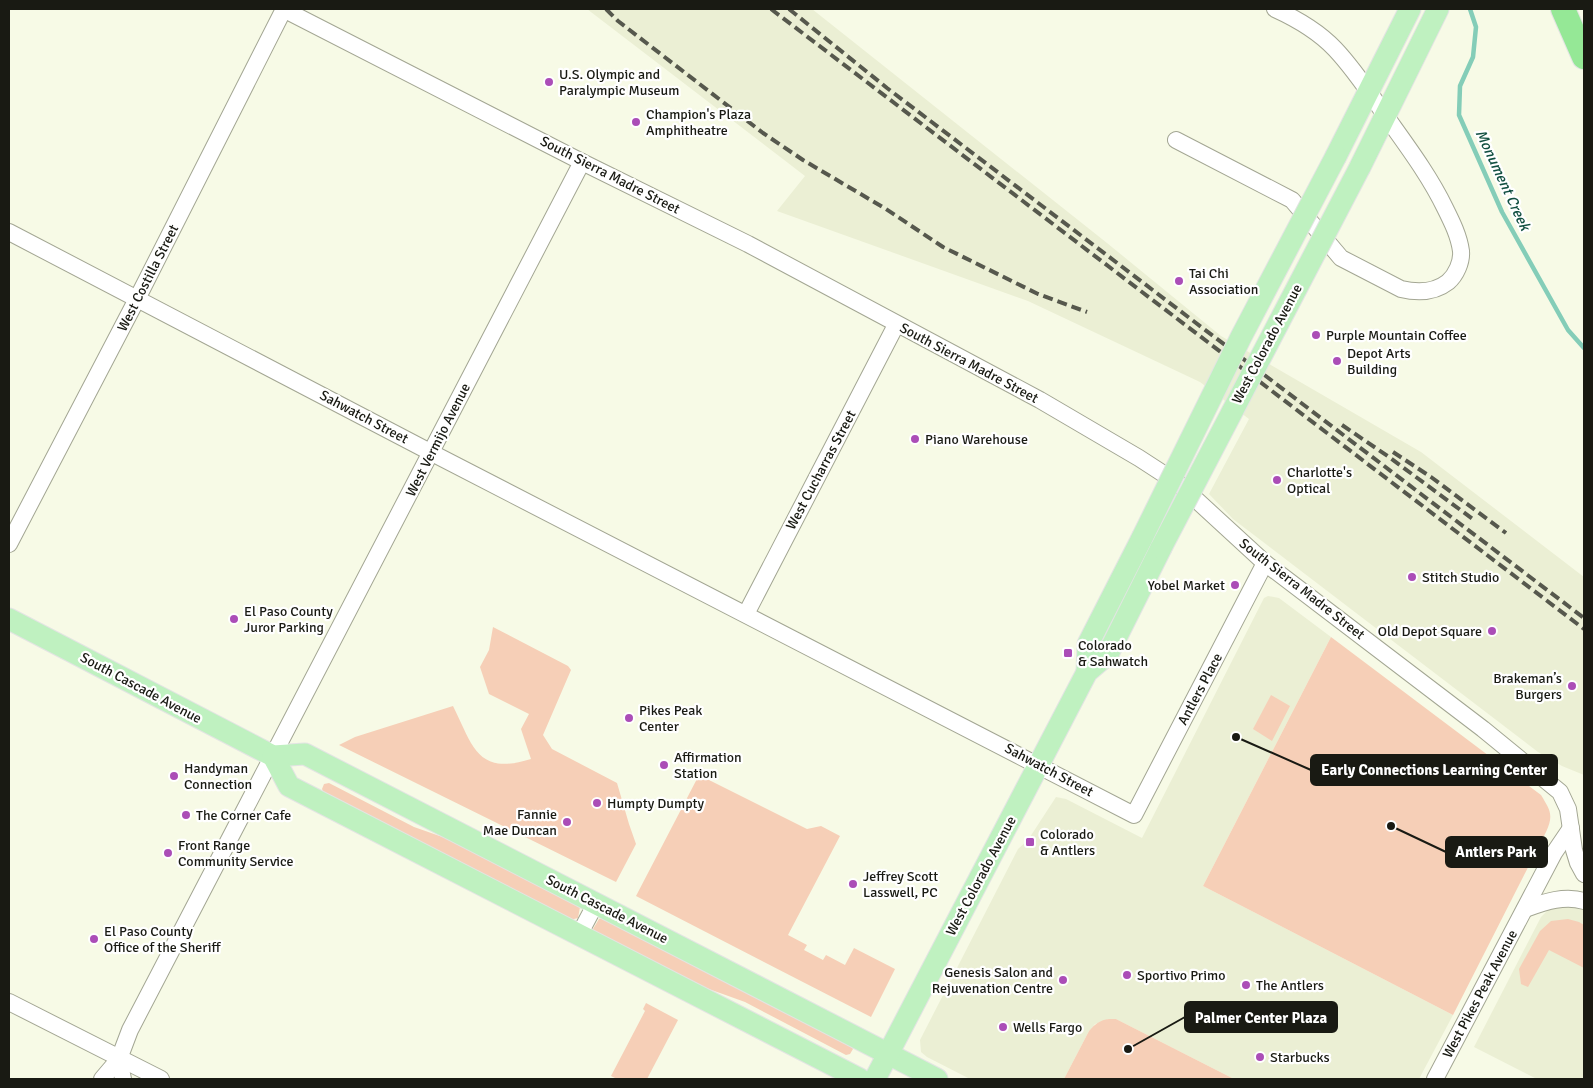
<svg xmlns="http://www.w3.org/2000/svg" width="1593" height="1088" viewBox="0 0 1593 1088" font-family="Signika,sans-serif">
<rect width="100%" height="100%" fill="#f7fae6"/>
<!-- built -->
<g fill="#ebefd4">
<path d="M 587,9 L 812,9 L 1107,243 L 1221,336 L 1421,452 L 1584,577 L 1584,775 L 1562,766 L 1538,752 L 1233,519 L 1209,494 L 1249,419 L 1200,382 L 1028,301 L 777,211 L 805,176 Z"/>
<path d="M 1268,596 L 1279,598 L 1331,637 L 1203,886 L 1453,1015 L 1419,1079 L 1234,1079 L 1116,1019 L 1109,1019 L 1095,1024 L 1089,1031 L 1064,1079 L 970,1079 L 927,1057 L 921,1052 L 920,1040 L 1018,849 L 1028,840 L 1056,797 L 1066,799 L 1142,838 L 1264,598 Z"/>
<path d="M 1584,906 L 1584,1079 L 1537,1079 L 1474,1047 L 1541,917 L 1551,907 Z"/>
</g>
<!-- green -->
<g fill="#f6cfb7">
<path d="M 493,627 L 568,666 L 571,670 L 543,735 L 552,749 L 617,783 L 629,824 L 636,844 L 616,882 L 339,745 L 355,737 L 453,706 C 473,746 477,776 531,759 L 521,729 L 529,714 L 489,694 L 480,667 L 489,650 Z"/>
<path d="M 1331,637 L 1541,795 C 1550,810 1554,815 1546,832 L 1453,1015 L 1203,886 Z"/>
<path d="M 1271,695 L 1290,706 L 1272,741 L 1253,729 Z"/>
<path d="M 699,775 L 807,829 L 821,826 L 840,836 L 788,935 L 807,945 L 804,950 L 823,960 L 826,955 L 845,965 L 854,948 L 895,969 L 871,1017 L 636,896 Z"/>
<path d="M 329,783 L 414,827 L 471,847 L 580,907 L 578,918 L 570,920 L 324,793 L 322,789 L 324,784 Z"/>
<path d="M 604,918 L 850,1045 L 853,1049 L 850,1054 L 846,1055 L 745,1002 L 681,979 L 594,934 L 593,929 L 599,919 Z"/>
<path d="M 1568,919 L 1579,922 L 1584,925 L 1584,968 L 1549,950 L 1528,987 L 1521,984 L 1519,969 L 1540,931 L 1551,921 Z"/>
<path d="M 646,1003 L 678,1020 L 647,1079 L 617,1079 L 611,1076 L 645,1011 L 643,1009 Z"/>
<path d="M 1109,1019 L 1116,1019 L 1234,1079 L 1064,1079 L 1089,1031 C 1095,1024 1100,1020 1109,1019 Z"/>
</g>
<g fill="none" stroke-linecap="round" stroke-linejoin="round">
<!-- stream -->
<path stroke="#84cdb8" stroke-width="4.5" d="M 1470,9 L 1476,27 L 1473,57 L 1460,86 L 1459,115 L 1502,212 L 1568,330 L 1584,348"/>
<defs>
<g id="minor">
<path d="M 283,9 L 582,162 L 748,244 L 1040,400 L 1139,458 L 1179,484 L 1265,563 L 1483,729 L 1560,792 L 1568,809 L 1574,850 L 1578,863 L 1584,874"/>
<path d="M 1176,140 L 1292,200 L 1341,258 L 1401,289 C 1418,293 1434,293 1448,282 C 1456,275 1462,262 1461,251 C 1459,236 1452,222 1445,208 C 1429,175 1407,146 1385,115 C 1369,92 1354,69 1335,49 C 1318,31 1297,19 1275,9"/>
<path d="M 9,232 L 432,453 L 1134,815 L 1265,563"/>
<path d="M 9,544 L 137,299 L 284,9"/>
<path d="M 746,614 L 896,325"/>
<path d="M 1525,909 C 1545,902 1564,895 1584,901"/>
<path d="M 579,935 L 596,903"/>
<path d="M 9,1002 L 161,1079"/>
<path d="M 119,1059 L 123,1079"/>
<path d="M 102,1079 L 119,1059 L 130,1030 L 582,162"/>
<path d="M 1435,1079 L 1554,853 L 1571,828"/>
</g>
<g id="major">
<path d="M 1336,156 L 1410,9"/>
<path d="M 1360,167 L 1438,9"/>
<path d="M 9,619 L 273,756 L 305,754 L 937,1079"/>
<path d="M 1087,672 L 1088,644 L 1142,538"/>
<path d="M 273,756 L 289,786 L 860,1079"/>
<path d="M 875,1079 L 1087,672 L 1108,654 L 1161,548"/>
</g>
<path id="highway" d="M 1563,9 L 1584,57"/>
</defs>
<!-- minor casing -->
<use href="#minor" stroke="#a3a693" stroke-width="18"/>
<!-- major casing -->
<use href="#major" stroke="#e3e4e3" stroke-width="23"/>
<!-- highway casing -->
<use href="#highway" stroke="#e3e4e3" stroke-width="26"/>
<!-- minor -->
<use href="#minor" stroke="#fff" stroke-width="16"/>
<!-- major -->
<use href="#major" stroke="#bff1c0" stroke-width="21"/>
<!-- highway -->
<use href="#highway" stroke="#95e896" stroke-width="24"/>
<!-- rail -->
<g stroke="#56584d" stroke-width="4" stroke-dasharray="10 5" stroke-linecap="butt">
<path d="M 606,9 L 618,21 L 763,133 L 803,160 L 886,209 L 943,247 L 1038,294 L 1087,312"/>
<path d="M 771,9 L 1584,629"/>
<path d="M 789,9 L 887,88 L 1584,618"/>
<path d="M 1342,425 L 1389,457 L 1474,520"/>
<path d="M 1393,452 L 1431,477 L 1506,533"/>
</g>
<defs>
<g id="major-bridge">
<path d="M 1142,538 L 1241,337 L 1336,156"/>
<path d="M 1161,548 L 1360,167"/>
</g>
</defs>
<!-- major-bridge casing -->
<use href="#major-bridge" stroke="#e3e4e3" stroke-width="23" stroke-linecap="butt"/>
<!-- major-bridge -->
<use href="#major-bridge" stroke="#bff1c0" stroke-width="21"/>
</g>
<!-- markers -->
<g fill="#ab4db7" stroke="#fff" stroke-width="2">
<circle cx="549" cy="82" r="5"/>
<circle cx="636" cy="122" r="5"/>
<circle cx="1179" cy="281" r="5"/>
<circle cx="1316" cy="335" r="5"/>
<circle cx="1337" cy="361" r="5"/>
<circle cx="915" cy="439" r="5"/>
<circle cx="1277" cy="480" r="5"/>
<circle cx="1412" cy="577" r="5"/>
<circle cx="1235" cy="585" r="5"/>
<circle cx="234" cy="619" r="5"/>
<circle cx="1492" cy="631" r="5"/>
<rect x="1063" y="648" width="10" height="10" rx="2.5"/>
<circle cx="1572" cy="686" r="5"/>
<circle cx="629" cy="718" r="5"/>
<circle cx="664" cy="765" r="5"/>
<circle cx="174" cy="776" r="5"/>
<circle cx="597" cy="803" r="5"/>
<circle cx="186" cy="815" r="5"/>
<circle cx="567" cy="822" r="5"/>
<rect x="1025" y="837" width="10" height="10" rx="2.5"/>
<circle cx="168" cy="853" r="5"/>
<circle cx="853" cy="884" r="5"/>
<circle cx="94" cy="939" r="5"/>
<circle cx="1127" cy="975" r="5"/>
<circle cx="1063" cy="980" r="5"/>
<circle cx="1246" cy="985" r="5"/>
<circle cx="1003" cy="1027" r="5"/>
<circle cx="1260" cy="1057" r="5"/>
</g>
<g text-anchor="middle" dominant-baseline="central" stroke-width="4.5" stroke-linejoin="round" paint-order="stroke">
<!-- poi labels -->
<g font-size="14" fill="#191a13" stroke="#fff" text-anchor="start">
<text x="559" y="74">U.S. Olympic and<tspan x="559" dy="16">Paralympic Museum</tspan></text>
<text x="646" y="114">Champion's Plaza<tspan x="646" dy="16">Amphitheatre</tspan></text>
<text x="1189" y="273">Tai Chi<tspan x="1189" dy="16">Association</tspan></text>
<text x="1326" y="335">Purple Mountain Coffee</text>
<text x="1347" y="353">Depot Arts<tspan x="1347" dy="16">Building</tspan></text>
<text x="925" y="439">Piano Warehouse</text>
<text x="1287" y="472">Charlotte's<tspan x="1287" dy="16">Optical</tspan></text>
<text x="1422" y="577">Stitch Studio</text>
<text x="1225" y="585" text-anchor="end">Yobel Market</text>
<text x="244" y="611">El Paso County<tspan x="244" dy="16">Juror Parking</tspan></text>
<text x="1482" y="631" text-anchor="end">Old Depot Square</text>
<text x="1078" y="645">Colorado<tspan x="1078" dy="16">&amp; Sahwatch</tspan></text>
<text x="1562" y="678" text-anchor="end">Brakeman’s<tspan x="1562" dy="16">Burgers</tspan></text>
<text x="639" y="710">Pikes Peak<tspan x="639" dy="16">Center</tspan></text>
<text x="674" y="757">Affirmation<tspan x="674" dy="16">Station</tspan></text>
<text x="184" y="768">Handyman<tspan x="184" dy="16">Connection</tspan></text>
<text x="607" y="803">Humpty Dumpty</text>
<text x="557" y="814" text-anchor="end">Fannie<tspan x="557" dy="16">Mae Duncan</tspan></text>
<text x="196" y="815">The Corner Cafe</text>
<text x="1040" y="834">Colorado<tspan x="1040" dy="16">&amp; Antlers</tspan></text>
<text x="178" y="845">Front Range<tspan x="178" dy="16">Community Service</tspan></text>
<text x="863" y="876">Jeffrey Scott<tspan x="863" dy="16">Lasswell, PC</tspan></text>
<text x="104" y="931">El Paso County<tspan x="104" dy="16">Office of the Sheriff</tspan></text>
<text x="1053" y="972" text-anchor="end">Genesis Salon and<tspan x="1053" dy="16">Rejuvenation Centre</tspan></text>
<text x="1137" y="975">Sportivo Primo</text>
<text x="1256" y="985">The Antlers</text>
<text x="1013" y="1027">Wells Fargo</text>
<text x="1270" y="1057">Starbucks</text>
</g>
<!-- street labels -->
<g font-size="14" fill="#191a13" stroke="#fff">
<text transform="translate(610 175) rotate(27)">South Sierra Madre Street</text>
<text transform="translate(148 278) rotate(-63)">West Costilla Street</text>
<text transform="translate(1267 344) rotate(-62)">West Colorado Avenue</text>
<text transform="translate(969 363) rotate(28)">South Sierra Madre Street</text>
<text transform="translate(364 417) rotate(28)">Sahwatch Street</text>
<text transform="translate(438 440) rotate(-63)">West Vermijo Avenue</text>
<text transform="translate(821 470) rotate(-62)">West Cucharras Street</text>
<text transform="translate(1302 589) rotate(38)">South Sierra Madre Street</text>
<text transform="translate(141 688) rotate(28)">South Cascade Avenue</text>
<text transform="translate(1200 689) rotate(-62)">Antlers Place</text>
<text transform="translate(1049 770) rotate(28)">Sahwatch Street</text>
<text transform="translate(981 876) rotate(-62)">West Colorado Avenue</text>
<text transform="translate(607 909) rotate(27)">South Cascade Avenue</text>
<text transform="translate(1480 994) rotate(-62)">West Pikes Peak Avenue</text>
</g>
<!-- water labels -->
<g font-size="15" font-style="italic" fill="#125042" stroke="#fff">
<text transform="translate(1503 180) rotate(65)">Monument Creek</text>
</g>
</g>
<!-- callouts -->
<path fill="none" stroke="#191a13" stroke-width="2" d="M1236 737L1311 770M1391 826L1446 852M1128 1049L1185 1017"/>
<g fill="#191a13" stroke="#fff" stroke-width="2">
<circle cx="1236" cy="737" r="5"/>
<circle cx="1391" cy="826" r="5"/>
<circle cx="1128" cy="1049" r="5"/>
</g>
<g fill="#191a13" stroke="#191a13" stroke-width="2">
<rect x="1311" y="755" width="246" height="30" rx="5"/>
<rect x="1446" y="837" width="101" height="30" rx="5"/>
<rect x="1185" y="1002" width="152" height="30" rx="5"/>
</g>
<g font-size="15" text-anchor="middle" font-weight="bold" fill="#fff">
<text x="1434" y="775">Early Connections Learning Center</text>
<text x="1496" y="857">Antlers Park</text>
<text x="1261" y="1023">Palmer Center Plaza</text>
</g>
<!-- border -->
<rect width="1593" height="1088" fill="none" stroke="#191a13" stroke-width="20"/>
</svg>
